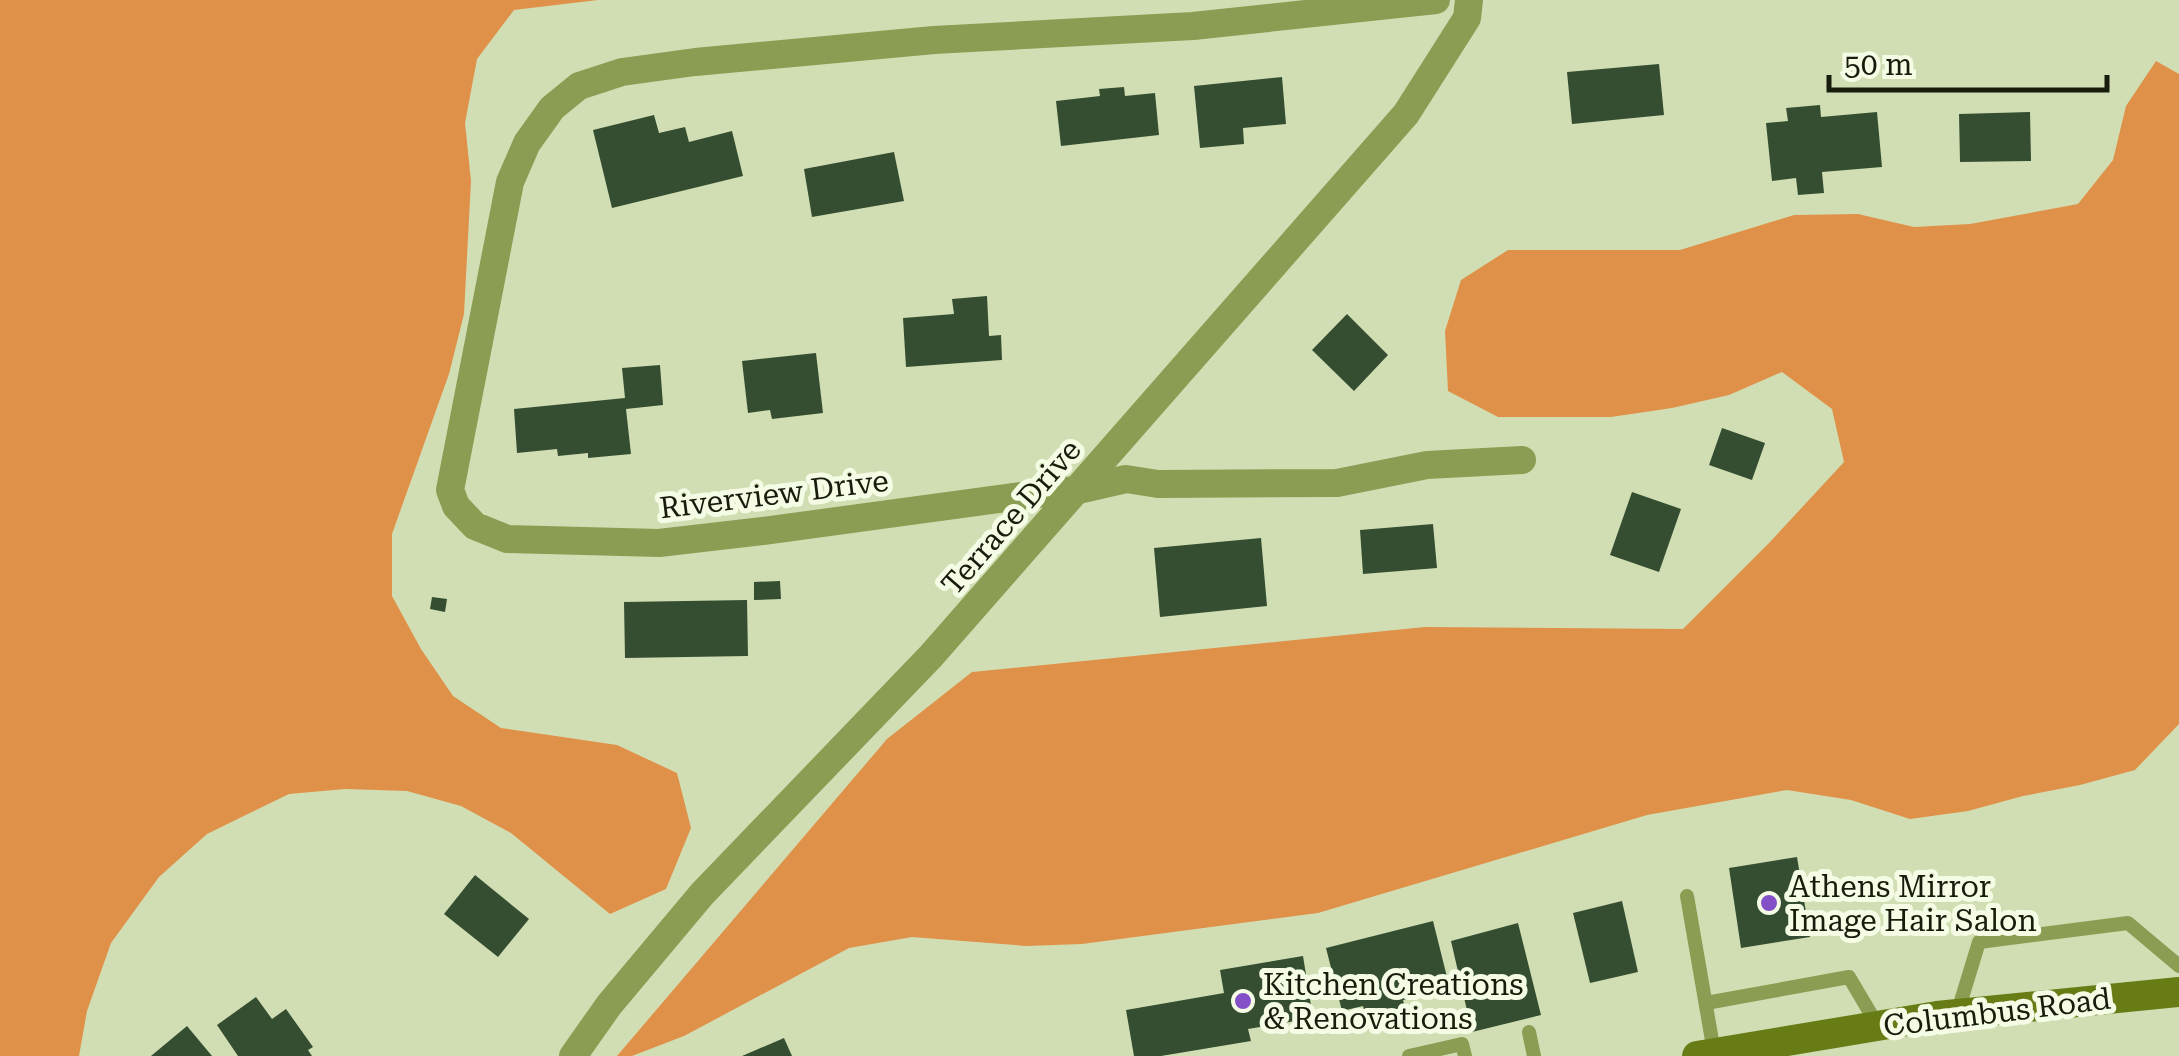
<svg xmlns="http://www.w3.org/2000/svg" width="2179" height="1056" viewBox="0 0 2179 1056" font-family="'Roboto Serif',serif">
<rect width="100%" height="100%" fill="#d1deb4"/>
<!-- green -->
<g fill="#e09149">
<path d="M 0,0 L 598,0 L 514,10 L 477,59 L 465,123 L 471,181 L 464,314 L 449,374 L 392,534 L 392,596 L 421,649 L 453,696 L 501,728 L 617,745 L 677,773 L 691,828 L 666,889 L 610,914 L 511,833 L 461,806 L 407,791 L 345,789 L 289,794 L 207,834 L 159,877 L 111,943 L 87,1011 L 79,1056 L 0,1056 Z"/>
<path d="M 2156,61 L 2179,74 L 2179,724 L 2135,770 L 2080,785 L 2023,796 L 1968,811 L 1910,819 L 1851,800 L 1787,790 L 1647,815 L 1318,913 L 1082,944 L 1026,946 L 912,937 L 849,948 L 684,1036 L 632,1056 L 617,1056 L 887,739 L 972,672 L 1425,627 L 1683,629 L 1770,542 L 1844,462 L 1832,409 L 1782,372 L 1729,395 L 1672,408 L 1611,417 L 1498,417 L 1448,391 L 1445,331 L 1461,280 L 1508,250 L 1680,250 L 1794,215 L 1858,214 L 1914,227 L 1970,224 L 2078,204 L 2113,160 L 2126,106 Z"/>
</g>
<!-- building -->
<g fill="#354e31">
<path d="M 1659,64 L 1664,115 L 1572,124 L 1567,72 Z"/>
<path d="M 1282,77 L 1286,124 L 1243,128 L 1244,144 L 1200,148 L 1194,86 Z"/>
<path d="M 1124,87 L 1125,96 L 1155,93 L 1159,135 L 1061,146 L 1056,101 L 1100,96 L 1099,89 Z"/>
<path d="M 1820,105 L 1821,117 L 1877,112 L 1882,167 L 1822,172 L 1824,193 L 1798,195 L 1796,178 L 1772,181 L 1766,123 L 1788,121 L 1786,108 Z"/>
<path d="M 2030,112 L 2031,161 L 1960,162 L 1959,114 Z"/>
<path d="M 654,115 L 659,133 L 685,127 L 689,142 L 732,131 L 743,176 L 612,208 L 593,130 Z"/>
<path d="M 894,152 L 904,201 L 812,217 L 804,169 Z"/>
<path d="M 987,296 L 989,336 L 1001,335 L 1002,360 L 906,367 L 903,318 L 954,314 L 952,299 Z"/>
<path d="M 1347,314 L 1388,355 L 1354,391 L 1312,350 Z"/>
<path d="M 816,353 L 823,413 L 772,419 L 770,410 L 748,413 L 742,361 Z"/>
<path d="M 660,365 L 663,405 L 626,409 L 631,454 L 588,458 L 588,453 L 558,456 L 557,449 L 517,453 L 514,409 L 625,398 L 622,368 Z"/>
<path d="M 1722,428 L 1765,443 L 1752,480 L 1709,465 Z"/>
<path d="M 1632,492 L 1681,509 L 1659,572 L 1610,555 Z"/>
<path d="M 1433,524 L 1437,568 L 1363,574 L 1360,530 Z"/>
<path d="M 1261,538 L 1267,606 L 1160,617 L 1154,548 Z"/>
<path d="M 780,581 L 781,599 L 754,600 L 754,582 Z"/>
<path d="M 432,597 L 447,599 L 445,612 L 430,609 Z"/>
<path d="M 747,600 L 748,656 L 625,658 L 624,602 Z"/>
<path d="M 1797,857 L 1810,937 L 1741,948 L 1729,868 Z"/>
<path d="M 475,875 L 529,919 L 498,957 L 444,914 Z"/>
<path d="M 1622,901 L 1638,972 L 1590,983 L 1573,913 Z"/>
<path d="M 1433,921 L 1450,989 L 1403,1000 L 1406,1012 L 1367,1022 L 1363,1006 L 1342,1011 L 1326,948 Z"/>
<path d="M 1518,923 L 1541,1015 L 1472,1032 L 1451,941 Z"/>
<path d="M 1303,956 L 1313,1018 L 1248,1029 L 1251,1041 L 1161,1056 L 1134,1056 L 1126,1010 L 1224,993 L 1220,970 Z"/>
<path d="M 256,997 L 272,1019 L 286,1009 L 313,1047 L 308,1050 L 312,1056 L 238,1056 L 217,1025 Z"/>
<path d="M 187,1026 L 212,1056 L 151,1056 Z"/>
<path d="M 784,1038 L 792,1056 L 742,1056 Z"/>
</g>
<g fill="none" stroke-linecap="round" stroke-linejoin="round">
<!-- lane -->
<g stroke="#8a9d52" stroke-width="14">
<path d="M 1687,896 L 1714,1052"/>
<path d="M 1706,1003 L 1849,977 L 1878,1026"/>
<path d="M 1957,1014 L 1979,942 L 2128,923 L 2179,966"/>
<path d="M 1529,1032 L 1534,1056"/>
<path d="M 1409,1056 L 1462,1044 L 1465,1056"/>
</g>
<!-- street -->
<g stroke="#8a9d52" stroke-width="28">
<path d="M 1436,0 L 1193,26 L 934,40 L 695,62 L 622,72 L 579,86 L 552,108 L 527,143 L 510,182 L 450,490 L 456,506 L 475,526 L 507,539 L 659,543 L 763,531 L 1036,494 L 1078,490 L 1126,479 L 1158,484 L 1337,483 L 1427,465 L 1522,460"/>
<path d="M 573,1056 L 609,1005 L 702,894 L 931,656 L 1406,114 L 1467,18 L 1469,0"/>
</g>
<!-- secondary -->
<path stroke="#687c16" stroke-width="30" d="M 1697,1056 L 1937,1016 L 2179,992"/>
</g>
<!-- markers -->
<g fill="#8450c8" stroke="#f5fce6" stroke-width="4">
<circle cx="1769" cy="903" r="10"/>
<circle cx="1243" cy="1001" r="10"/>
</g>
<g text-anchor="middle" dominant-baseline="central" stroke-width="10" stroke-linejoin="round" paint-order="stroke">
<!-- street labels -->
<g font-size="30" fill="#181c0c" stroke="#f5fce6">
<text transform="translate(774 494) rotate(-7)">Riverview Drive</text>
<text transform="translate(1011 517) rotate(-49)">Terrace Drive</text>
<text transform="translate(1997 1012) rotate(-7)">Columbus Road</text>
</g>
<!-- poi labels -->
<g font-size="30" fill="#181c0c" stroke="#f5fce6" text-anchor="start">
<text x="1789" y="886">Athens Mirror<tspan x="1789" dy="34">Image Hair Salon</tspan></text>
<text x="1263" y="984">Kitchen Creations<tspan x="1263" dy="34">&amp; Renovations</tspan></text>
</g>
</g>
<!-- scale -->
<path d="M1829 75v15h278v-15" fill="none" stroke="#181c0c" stroke-width="5"/>
<text x="1844" y="75" font-size="30" fill="#181c0c" stroke="#f5fce6" stroke-width="8" paint-order="stroke">50 m</text>
</svg>
